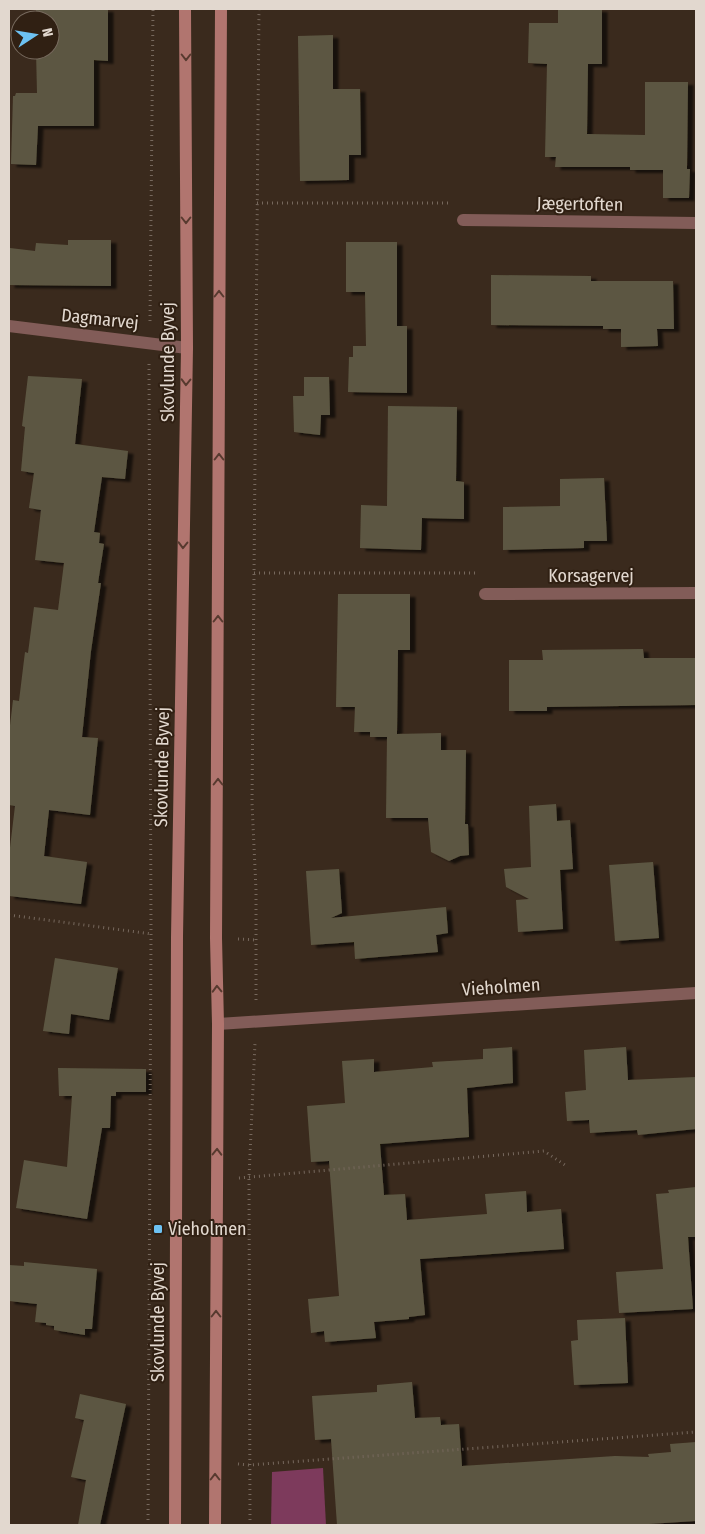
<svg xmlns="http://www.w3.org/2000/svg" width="705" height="1534" viewBox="0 0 705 1534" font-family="'Fira Sans Condensed',sans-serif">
<defs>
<filter id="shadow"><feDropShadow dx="5.5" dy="3" stdDeviation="1" flood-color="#0009"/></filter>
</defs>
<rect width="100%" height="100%" fill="#3a2a1d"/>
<!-- green -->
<path fill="#7d3a5c" d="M 323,1468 L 326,1525 L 271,1525 L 272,1472 Z"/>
<!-- building -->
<g fill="#5c5742" filter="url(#shadow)">
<path d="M 36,9 L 108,9 L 108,61 L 94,60 L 94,126 L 38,126 L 36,165 L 11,164 L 13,96 L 15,96 L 16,93 L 37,93 L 36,50 L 50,50 L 50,20 L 36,20 Z"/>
<path d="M 558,9 L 602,9 L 602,64 L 588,64 L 587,134 L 645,135 L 645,82 L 688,82 L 687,169 L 690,169 L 689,198 L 663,198 L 663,170 L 630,170 L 630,167 L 555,167 L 556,157 L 545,157 L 547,64 L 528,63 L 529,23 L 558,23 Z"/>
<path d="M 333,35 L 333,89 L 360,89 L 361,155 L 349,155 L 349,180 L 300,181 L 298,36 Z"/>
<path d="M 68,240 L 111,240 L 111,286 L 9,285 L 10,248 L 35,251 L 36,243 L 68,245 Z"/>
<path d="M 346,242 L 397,242 L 397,326 L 407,326 L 407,393 L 348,392 L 349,357 L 353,357 L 353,346 L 366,346 L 365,292 L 346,292 Z"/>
<path d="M 491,275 L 591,276 L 591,281 L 673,281 L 674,329 L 657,329 L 658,346 L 621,347 L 621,329 L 603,329 L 603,326 L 491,325 Z"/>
<path d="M 28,376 L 82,379 L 75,444 L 128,451 L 125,479 L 102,477 L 94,532 L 100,533 L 99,543 L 104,544 L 98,583 L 101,583 L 91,651 L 82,737 L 98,738 L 90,815 L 49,810 L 44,856 L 87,862 L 81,904 L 9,896 L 9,856 L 15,806 L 9,805 L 9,734 L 13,700 L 19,701 L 25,652 L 28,653 L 34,607 L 58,610 L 64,563 L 35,560 L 41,510 L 29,508 L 34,473 L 21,471 L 25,427 L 22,426 Z"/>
<path d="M 304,377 L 329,377 L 330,415 L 321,415 L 320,435 L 294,432 L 293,396 L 304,396 Z"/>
<path d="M 388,406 L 457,407 L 456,481 L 464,482 L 464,519 L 422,518 L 421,550 L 360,548 L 361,505 L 387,506 Z"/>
<path d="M 604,478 L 607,541 L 584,541 L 584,548 L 503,550 L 503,507 L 560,506 L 560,479 Z"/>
<path d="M 338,594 L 410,594 L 410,650 L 398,650 L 397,734 L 441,733 L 441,750 L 466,750 L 465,824 L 468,824 L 469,855 L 460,856 L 449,861 L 431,852 L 428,818 L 386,818 L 387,737 L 370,737 L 370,732 L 354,732 L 355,707 L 336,707 Z"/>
<path d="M 643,649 L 644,658 L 696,658 L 696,705 L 547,707 L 547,711 L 509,711 L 509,660 L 543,660 L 542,650 Z"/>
<path d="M 556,804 L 557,821 L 570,820 L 573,869 L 560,870 L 563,929 L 518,932 L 516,900 L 529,899 L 506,887 L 504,869 L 531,867 L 529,806 Z"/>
<path d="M 653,862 L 659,938 L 615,941 L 609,865 Z"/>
<path d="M 339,869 L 342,913 L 331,918 L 446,907 L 448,933 L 436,935 L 438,952 L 355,959 L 354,942 L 311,945 L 306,871 Z"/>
<path d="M 55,958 L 118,968 L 109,1020 L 71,1014 L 69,1034 L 43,1031 Z"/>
<path d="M 512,1047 L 513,1083 L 467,1088 L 469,1137 L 380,1144 L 384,1195 L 405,1194 L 407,1220 L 487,1214 L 485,1194 L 526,1191 L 527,1212 L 561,1209 L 564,1249 L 420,1259 L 425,1315 L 409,1317 L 409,1319 L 374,1322 L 376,1338 L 325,1342 L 324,1331 L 311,1333 L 308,1299 L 339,1296 L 329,1161 L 311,1162 L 307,1106 L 345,1103 L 342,1061 L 374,1059 L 374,1072 L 433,1067 L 432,1062 L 483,1059 L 483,1049 Z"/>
<path d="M 626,1047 L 628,1080 L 696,1077 L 696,1129 L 638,1135 L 637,1130 L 590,1133 L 589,1120 L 567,1121 L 565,1092 L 586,1090 L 584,1050 Z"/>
<path d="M 58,1068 L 146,1069 L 146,1092 L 116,1092 L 116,1096 L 111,1096 L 110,1128 L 102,1128 L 87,1219 L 16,1208 L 24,1160 L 67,1167 L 72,1096 L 59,1096 Z"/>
<path d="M 696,1187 L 696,1237 L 688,1237 L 693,1309 L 619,1313 L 616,1272 L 663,1269 L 656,1194 L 669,1193 L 668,1190 Z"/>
<path d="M 24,1262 L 97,1269 L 92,1329 L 85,1329 L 85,1335 L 54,1330 L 54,1326 L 46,1325 L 46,1323 L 35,1322 L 37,1304 L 9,1301 L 9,1265 L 24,1266 Z"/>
<path d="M 625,1318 L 628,1383 L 574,1385 L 571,1341 L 578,1340 L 577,1320 Z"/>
<path d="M 412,1382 L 415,1418 L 440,1417 L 441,1425 L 459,1424 L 462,1466 L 615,1456 L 649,1457 L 648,1454 L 671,1452 L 670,1444 L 696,1442 L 696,1521 L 633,1525 L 337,1525 L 331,1439 L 315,1440 L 312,1396 L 377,1392 L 377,1385 Z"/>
<path d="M 80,1394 L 126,1404 L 100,1525 L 78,1525 L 86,1480 L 71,1477 L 84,1420 L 75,1418 Z"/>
</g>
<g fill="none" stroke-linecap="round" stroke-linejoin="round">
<!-- path -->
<g stroke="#76685d" stroke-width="3" stroke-dasharray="1 4" stroke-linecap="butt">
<path d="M 257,203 L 449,203"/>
<path d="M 150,321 L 153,9"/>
<path d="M 254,573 L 476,573"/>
<path d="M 9,915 L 152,934"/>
<path d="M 238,939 L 256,940"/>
<path d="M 256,1000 L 256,890 L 252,803 L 259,9"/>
<path d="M 239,1178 L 544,1151 L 568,1167"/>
<path d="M 238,1464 L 249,1465 L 696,1432"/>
<path d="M 148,1525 L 151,934 L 149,364"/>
<path d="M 250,1525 L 249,1177 L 255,1043"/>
</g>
<!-- minor -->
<g stroke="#825c58" stroke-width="12">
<path d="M 463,220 L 696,223"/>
<path d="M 9,326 L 187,348"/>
<path d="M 485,594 L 696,593"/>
<path d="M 218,1024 L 696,993"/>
</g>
<!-- secondary -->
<g stroke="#b1756f" stroke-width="12">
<path d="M 175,1525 L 177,937 L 187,348 L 185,9"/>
<path d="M 215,1525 L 218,1024 L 216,938 L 221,9"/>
</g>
</g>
<!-- one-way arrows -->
<defs><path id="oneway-chevron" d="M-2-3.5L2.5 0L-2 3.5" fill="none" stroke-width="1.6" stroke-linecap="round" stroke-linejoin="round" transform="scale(1.25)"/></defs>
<g stroke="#573a2f">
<use href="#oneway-chevron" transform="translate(186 57) rotate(90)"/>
<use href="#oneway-chevron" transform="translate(186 220) rotate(90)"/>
<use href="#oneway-chevron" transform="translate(219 294) rotate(-90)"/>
<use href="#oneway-chevron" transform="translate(186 382) rotate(91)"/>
<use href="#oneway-chevron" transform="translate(219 457) rotate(-90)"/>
<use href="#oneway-chevron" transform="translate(183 545) rotate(91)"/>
<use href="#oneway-chevron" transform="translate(218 619) rotate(-90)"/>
<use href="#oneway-chevron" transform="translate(218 782) rotate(-90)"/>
<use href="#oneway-chevron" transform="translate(217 989) rotate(-92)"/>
<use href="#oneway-chevron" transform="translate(217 1152) rotate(-89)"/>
<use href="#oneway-chevron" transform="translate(216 1314) rotate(-90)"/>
<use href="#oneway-chevron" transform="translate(215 1477) rotate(-90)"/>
</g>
<!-- markers -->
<rect fill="#6dc2f3" stroke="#302013" stroke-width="2" x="153" y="1224" width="10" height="10" rx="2.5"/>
<g text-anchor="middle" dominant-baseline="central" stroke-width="4" stroke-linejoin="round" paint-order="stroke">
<!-- street labels -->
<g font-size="18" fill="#e2d8cf" stroke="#302013">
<text transform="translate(580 204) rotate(1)">Jægertoften</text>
<text transform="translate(100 319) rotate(6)">Dagmarvej</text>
<text transform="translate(168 362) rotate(-90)">Skovlunde Byvej</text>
<text x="591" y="576">Korsagervej</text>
<text transform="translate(162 767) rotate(-89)">Skovlunde Byvej</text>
<text transform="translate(501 987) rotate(-4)">Vieholmen</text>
<text transform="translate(158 1322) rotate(-90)">Skovlunde Byvej</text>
</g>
<!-- poi labels -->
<g font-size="18" fill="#e2d8cf" stroke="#302013" text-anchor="start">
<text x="168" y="1229">Vieholmen</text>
</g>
</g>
<!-- border -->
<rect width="705" height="1534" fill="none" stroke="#e2d8cf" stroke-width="20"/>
<!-- north arrow -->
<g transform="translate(35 35) rotate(78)"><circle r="24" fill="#302013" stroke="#776a5e"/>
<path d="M0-4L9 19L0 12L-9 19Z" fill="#6dc2f3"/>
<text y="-8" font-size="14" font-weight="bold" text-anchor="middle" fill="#e2d8cf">N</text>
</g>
</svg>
